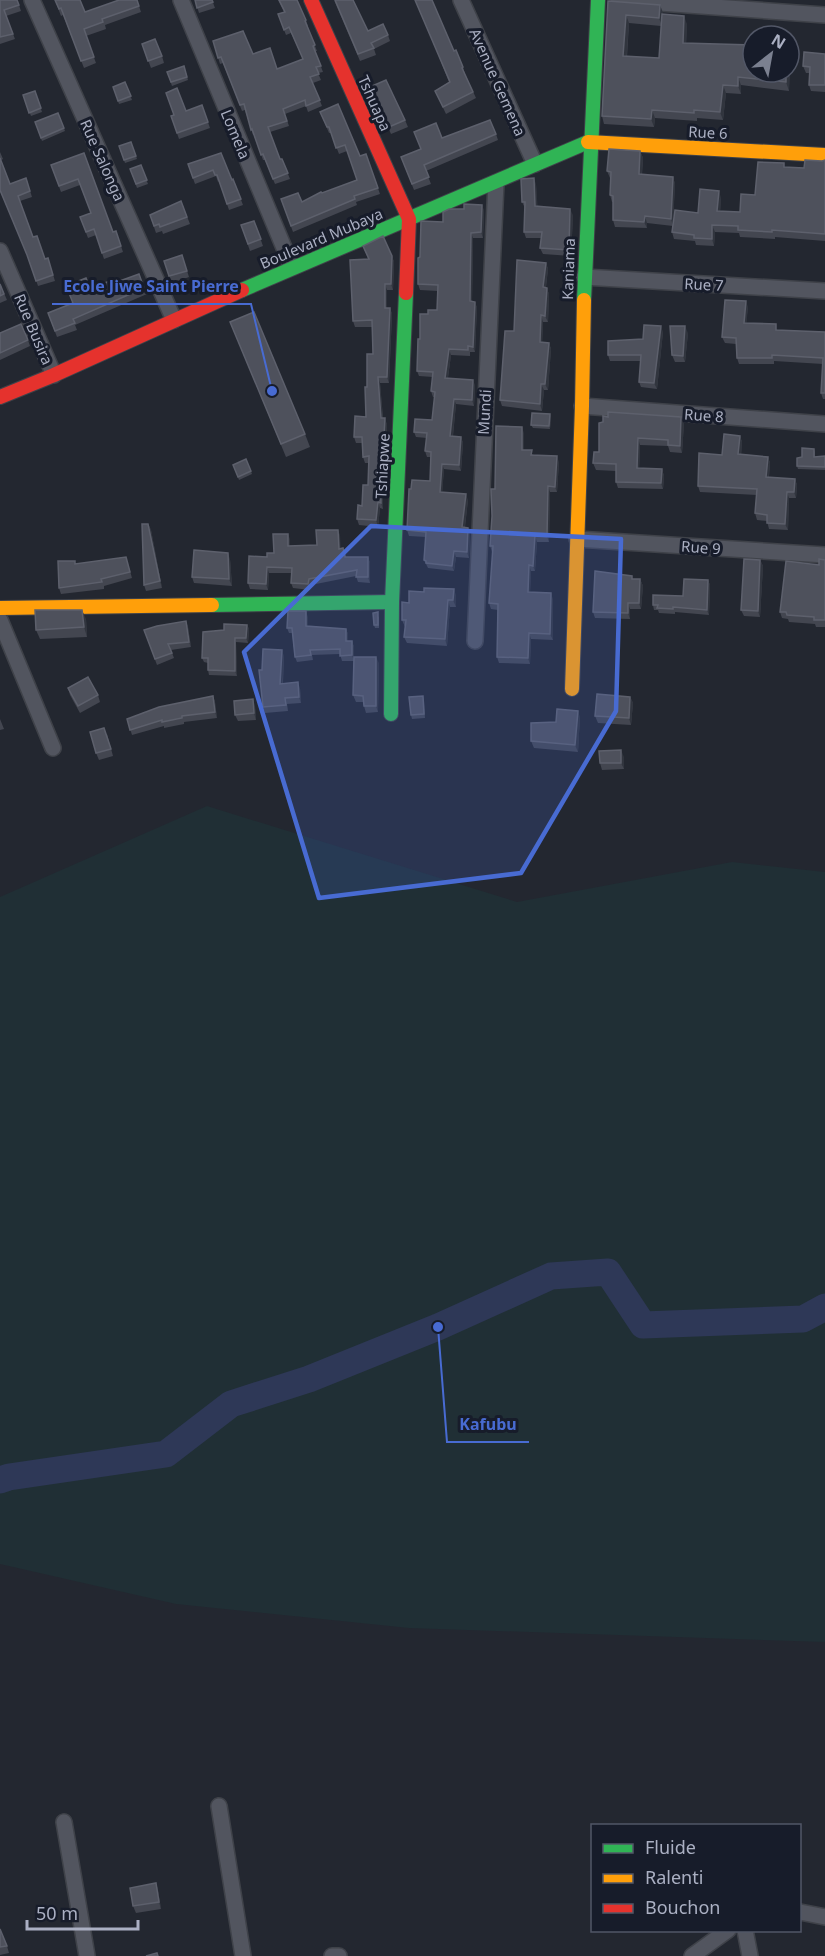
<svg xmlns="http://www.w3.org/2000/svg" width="825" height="1956" viewBox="0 0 825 1956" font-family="'Noto Sans',sans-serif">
<rect width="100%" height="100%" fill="#232730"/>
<!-- green -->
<path fill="#202f35" d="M 207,806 L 517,902 L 732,862 L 825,872 L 825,1642 L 409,1628 L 176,1604 L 0,1564 L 0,897 Z"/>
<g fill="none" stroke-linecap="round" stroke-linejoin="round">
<!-- river -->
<path stroke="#2e3857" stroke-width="27" d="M 0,1480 L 9,1477 L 166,1454 L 231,1404 L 309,1379 L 438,1327 L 551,1276 L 608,1272 L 643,1325 L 803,1319 L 825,1307"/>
<defs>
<g id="street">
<path d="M 32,0 L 174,320"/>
<path d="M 181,0 L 292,267"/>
<path d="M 461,0 L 535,164"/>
<path d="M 618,0 L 825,15"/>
<path d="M 0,251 L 54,375"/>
<path d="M 584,277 L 825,291"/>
<path d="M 582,406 L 825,424"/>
<path d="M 577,539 L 825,555"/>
<path d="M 0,620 L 53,748"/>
<path d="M 475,641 L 496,183"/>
<path d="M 219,1806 L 243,1956"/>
<path d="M 64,1822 L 87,1956"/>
<path d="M 800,1912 L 825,1917"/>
<path d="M 745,1930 L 750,1956"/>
<path d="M 332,1956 L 339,1956"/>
<path d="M 692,1956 L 728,1930"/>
</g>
<g id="fast">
<path d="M 242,290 L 588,142"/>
<path d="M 584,300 L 598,0"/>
<path d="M 212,605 L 392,602"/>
<path d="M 391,714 L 392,602 L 406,293"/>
</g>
<g id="slow">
<path d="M 588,142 L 825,155"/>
<path d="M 0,608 L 212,605"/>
<path d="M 572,689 L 582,406 L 584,300"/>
</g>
<g id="jam">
<path d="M 311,0 L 409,219 L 406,293"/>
<path d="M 0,397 L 54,375 L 242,290"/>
</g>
</defs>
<!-- street casing -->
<use href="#street" stroke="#3f4249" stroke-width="18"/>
<!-- fast casing -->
<use href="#fast" stroke="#3f4249" stroke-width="16"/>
<!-- slow casing -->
<use href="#slow" stroke="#3f4249" stroke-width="16"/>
<!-- jam casing -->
<use href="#jam" stroke="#3f4249" stroke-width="16"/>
<!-- street -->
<use href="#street" stroke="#52555f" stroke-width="15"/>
<!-- fast -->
<use href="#fast" stroke="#30b455" stroke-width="14"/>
<!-- slow -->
<use href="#slow" stroke="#ff9f0a" stroke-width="14"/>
<!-- jam -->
<use href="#jam" stroke="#e5322d" stroke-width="14"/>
</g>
<!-- wall -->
<g fill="#434650" fill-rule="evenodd">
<path d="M 0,0 L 19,5 L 21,11 L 6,16 L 15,39 L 0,44 Z"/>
<path d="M 55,0 L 85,12 L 137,0 L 141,12 L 105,25 L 106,29 L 86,36 L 96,63 L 84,68 L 63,15 L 61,16 Z"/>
<path d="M 195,0 L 212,0 L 215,8 L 199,13 Z"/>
<path d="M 278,0 L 297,0 L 306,20 L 308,26 L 307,26 L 317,51 L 315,51 L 323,72 L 318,73 L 321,80 L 313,83 L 322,106 L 308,112 L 306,106 L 285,114 L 289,126 L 270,132 L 280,159 L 282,159 L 290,179 L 275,184 L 265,160 L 263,160 L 254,135 L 253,135 L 245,110 L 242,111 L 223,63 L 220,64 L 213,41 L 253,54 L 277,69 L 303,59 L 291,33 L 286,35 L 278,14 L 284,12 Z"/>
<path d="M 334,0 L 368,31 L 388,35 L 390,41 L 374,49 L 376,55 L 360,61 Z"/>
<path d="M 415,0 L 432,0 L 454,51 L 463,67 L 465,74 L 476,98 L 446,114 L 435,91 L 449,82 L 424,19 Z"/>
<path d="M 608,1 L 660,5 L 663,14 L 687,24 L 686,43 L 753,72 L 790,61 L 789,91 L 741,85 L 741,94 L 726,93 L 723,120 L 697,118 L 697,121 L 655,118 L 654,127 L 604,124 L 602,116 ZM 629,23 L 661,26 L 659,58 L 627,57 Z"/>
<path d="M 142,44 L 162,56 L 164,63 L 151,68 Z"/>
<path d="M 825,54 L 825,92 L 811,91 L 809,85 L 809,73 L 806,73 L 803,66 Z"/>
<path d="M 184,66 L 188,80 L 172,86 L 167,72 Z"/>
<path d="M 125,82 L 132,100 L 119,104 L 113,87 Z"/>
<path d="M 370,87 L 405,120 L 408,127 L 391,134 Z"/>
<path d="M 35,91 L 42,112 L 31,116 L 23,95 Z"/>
<path d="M 202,105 L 210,128 L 179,139 L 171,116 Z"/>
<path d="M 320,112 L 360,156 L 366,154 L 380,194 L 356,202 L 357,205 L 293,232 L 281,199 L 302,202 L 357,180 L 347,151 L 339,154 L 331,133 L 329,133 Z"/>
<path d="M 58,113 L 65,131 L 42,141 L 35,122 Z"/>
<path d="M 496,134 L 498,140 L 426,171 L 431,184 L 414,190 L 401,157 L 421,149 L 442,138 Z"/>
<path d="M 131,142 L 137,159 L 125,163 L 119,146 Z"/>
<path d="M 640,151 L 643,158 L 642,175 L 673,177 L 675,184 L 673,220 L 698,213 L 721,198 L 720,211 L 740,212 L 755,195 L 786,167 L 804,168 L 825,160 L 825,241 L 775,237 L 775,239 L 740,237 L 739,233 L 715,232 L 714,246 L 696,245 L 695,241 L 674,239 L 672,232 L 673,226 L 647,223 L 647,228 L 615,227 L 613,220 L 613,202 L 612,202 L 610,195 L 611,178 L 610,178 L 607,171 Z"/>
<path d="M 0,152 L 3,159 L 1,160 L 10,184 L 26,178 L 32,197 L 20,201 L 33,237 L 45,259 L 48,258 L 55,281 L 38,286 L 29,259 L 0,191 Z"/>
<path d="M 84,153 L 113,232 L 116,231 L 123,252 L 104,259 L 96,235 L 88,238 L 80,217 L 91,213 L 80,185 L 61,192 L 51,165 Z"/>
<path d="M 221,153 L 232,180 L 233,179 L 243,205 L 229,210 L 219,181 L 218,182 L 216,176 L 195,184 L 188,164 Z"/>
<path d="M 141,165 L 148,184 L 137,188 L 130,169 Z"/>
<path d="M 536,184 L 537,206 L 573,215 L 571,256 L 543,254 L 540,248 L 541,238 L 526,238 L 524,232 L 525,208 L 522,202 Z"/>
<path d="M 181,201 L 190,224 L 163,234 L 162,231 L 156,233 L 150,215 Z"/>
<path d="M 484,210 L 483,238 L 473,238 L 472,301 L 477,307 L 475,352 L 470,352 L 470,356 L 451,355 L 448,378 L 475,385 L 474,406 L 456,404 L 453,436 L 461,437 L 463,443 L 461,471 L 444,469 L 442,492 L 468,500 L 465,527 L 470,533 L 469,558 L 456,557 L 454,571 L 428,568 L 424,560 L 426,537 L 409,536 L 407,530 L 411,489 L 430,481 L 431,457 L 427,457 L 425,451 L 427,438 L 416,437 L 414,432 L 432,420 L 435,397 L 433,397 L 431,391 L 433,377 L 419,376 L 417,371 L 420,339 L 428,314 L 437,310 L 438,291 L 420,290 L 418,284 L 420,257 L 443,222 Z"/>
<path d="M 254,221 L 263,246 L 250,251 L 241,225 Z"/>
<path d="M 363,246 L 392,256 L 394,262 L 393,290 L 387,290 L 387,308 L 390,308 L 392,314 L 389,383 L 380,383 L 383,418 L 387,424 L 385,462 L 382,462 L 383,509 L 380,508 L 378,527 L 359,525 L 357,519 L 368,485 L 369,463 L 365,463 L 363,457 L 362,443 L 356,443 L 354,437 L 366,417 L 367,387 L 373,354 L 372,327 L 355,327 L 353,321 L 368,259 Z"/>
<path d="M 182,255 L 189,277 L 172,283 L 164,261 Z"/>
<path d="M 546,263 L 548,269 L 546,287 L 549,294 L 548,322 L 543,322 L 542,342 L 549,343 L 551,349 L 548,390 L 544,390 L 542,411 L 502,406 L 500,400 L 514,331 Z"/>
<path d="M 139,274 L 147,294 L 75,325 L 77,330 L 57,337 L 48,313 L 73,303 L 90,288 L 117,282 Z"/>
<path d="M 0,284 L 7,300 L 0,303 Z"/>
<path d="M 748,307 L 746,323 L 778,330 L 825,332 L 825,399 L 823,399 L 821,393 L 823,364 L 774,361 L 774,364 L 739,364 L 737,358 L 736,344 L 725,343 L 722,337 Z"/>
<path d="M 230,322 L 305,434 L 310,447 L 286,457 Z"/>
<path d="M 663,332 L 657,389 L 641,387 L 639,382 L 641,361 L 610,361 L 608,355 L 643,339 Z"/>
<path d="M 0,333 L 28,340 L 30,346 L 0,360 Z"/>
<path d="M 688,333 L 685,362 L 675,362 L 672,355 Z"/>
<path d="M 550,414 L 551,418 L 550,429 L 533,428 L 531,425 Z"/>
<path d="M 599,423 L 684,423 L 682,453 L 670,452 L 668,446 L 640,445 L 639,469 L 662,469 L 664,476 L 663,489 L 618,488 L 616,482 L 616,471 L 596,470 L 593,463 L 599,452 Z"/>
<path d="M 524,433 L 524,450 L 534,455 L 559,462 L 557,492 L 550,492 L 549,542 L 537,542 L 535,571 L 531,571 L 530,592 L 553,599 L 553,640 L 531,639 L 530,664 L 499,663 L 497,657 L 498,610 L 491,609 L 489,603 L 493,552 L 492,552 L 490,546 L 495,489 Z"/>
<path d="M 740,436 L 742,442 L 741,454 L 768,457 L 770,463 L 769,477 L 795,479 L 797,485 L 796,498 L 789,498 L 788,530 L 769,529 L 767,521 L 757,520 L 755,513 L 757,495 L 700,492 L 698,486 L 722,455 Z"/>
<path d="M 814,449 L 815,452 L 815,457 L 825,456 L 825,470 L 798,469 L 797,466 L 802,457 Z"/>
<path d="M 246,459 L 252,474 L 239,480 L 233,465 Z"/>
<path d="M 148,524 L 151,530 L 162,588 L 146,591 L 144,585 Z"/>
<path d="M 340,535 L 340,548 L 345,553 L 346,557 L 368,557 L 370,563 L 370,583 L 358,582 L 356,576 L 311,585 L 310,590 L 293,588 L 291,583 L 292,573 L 269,573 L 268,590 L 250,589 L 248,583 L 267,557 L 274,553 L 290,539 L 290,546 L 317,545 Z"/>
<path d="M 126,557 L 132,578 L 104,586 L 104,589 L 61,594 L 59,588 L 76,564 Z"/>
<path d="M 230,559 L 232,586 L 194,583 L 192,577 Z"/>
<path d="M 760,560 L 763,566 L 760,617 L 744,616 L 741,610 Z"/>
<path d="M 825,560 L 825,627 L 816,627 L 815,624 L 789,622 L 788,619 L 782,618 L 780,612 Z"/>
<path d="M 633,579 L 640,579 L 643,586 L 641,609 L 630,609 L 630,619 L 595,618 L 593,612 Z"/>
<path d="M 708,580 L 710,585 L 709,615 L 675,612 L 675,614 L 659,613 L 658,610 L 654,610 L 653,605 L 683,596 Z"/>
<path d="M 456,595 L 456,607 L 450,607 L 447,646 L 407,643 L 404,637 L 405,627 L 402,620 L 409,603 Z"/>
<path d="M 379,616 L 379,628 L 375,628 L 374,625 Z"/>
<path d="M 308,617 L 308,626 L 346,629 L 348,634 L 348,641 L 352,641 L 354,647 L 354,657 L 379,663 L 378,712 L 366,713 L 364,706 L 364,702 L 356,702 L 353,695 L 354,661 L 342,661 L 340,654 L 312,655 L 313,660 L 297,662 L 295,657 L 292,633 L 289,633 L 287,628 Z"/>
<path d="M 86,619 L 87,637 L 40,639 L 36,630 Z"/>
<path d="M 186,621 L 188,627 L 191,647 L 171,650 L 174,658 L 157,665 L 144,630 Z"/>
<path d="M 247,625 L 249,629 L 248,643 L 236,642 L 237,676 L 209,675 L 208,670 L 208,663 L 204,662 L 202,658 L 224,630 Z"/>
<path d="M 284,656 L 283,683 L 300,688 L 301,703 L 287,704 L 288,711 L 265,713 L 263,707 L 262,670 Z"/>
<path d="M 68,688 L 98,695 L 100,702 L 80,713 L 70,695 Z"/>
<path d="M 213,696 L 215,702 L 217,718 L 184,722 L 184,724 L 164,728 L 164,726 L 132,735 L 127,719 Z"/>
<path d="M 630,697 L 633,703 L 631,725 L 598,723 L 595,716 Z"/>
<path d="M 424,700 L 425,718 L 412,719 L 411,715 Z"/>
<path d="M 255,706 L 256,720 L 238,721 L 235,715 Z"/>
<path d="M 580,717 L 578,752 L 534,748 L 531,741 Z"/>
<path d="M 0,719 L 4,729 L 0,730 Z"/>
<path d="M 107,734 L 113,756 L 99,760 L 96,753 Z"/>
<path d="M 624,757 L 624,769 L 602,770 L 600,763 Z"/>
<path d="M 156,1883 L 158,1890 L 161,1909 L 136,1913 L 133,1906 Z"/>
<path d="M 0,1929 L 7,1946 L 9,1953 L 0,1955 Z"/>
</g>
<!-- shaded-wall -->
<g fill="#31353e">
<path d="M 660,5 L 663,13 L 662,26 L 659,18 Z"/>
<path d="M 626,15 L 629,23 L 626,64 L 623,56 Z"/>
<path d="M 684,16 L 687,24 L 686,51 L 683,43 Z"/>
<path d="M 789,59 L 790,61 L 789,91 L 786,82 L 786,72 L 789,72 Z"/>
<path d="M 738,77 L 741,85 L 741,94 L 738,86 Z"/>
<path d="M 723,85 L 726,93 L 723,120 L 720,112 Z"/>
<path d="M 652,110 L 655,118 L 654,127 L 651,119 Z"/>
<path d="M 640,151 L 643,158 L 641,181 L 639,174 Z"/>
<path d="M 673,177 L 675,184 L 673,226 L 671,219 Z"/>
<path d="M 534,178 L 536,184 L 538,212 L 535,206 Z"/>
<path d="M 719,191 L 721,198 L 720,218 L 717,211 Z"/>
<path d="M 482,205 L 484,210 L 483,238 L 481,232 Z"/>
<path d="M 570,209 L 573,215 L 571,256 L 569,250 Z"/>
<path d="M 645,216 L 647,223 L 647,228 L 644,222 Z"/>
<path d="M 712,225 L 715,232 L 714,246 L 712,239 Z"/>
<path d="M 471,233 L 473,238 L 472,307 L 470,301 Z"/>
<path d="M 392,256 L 394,262 L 393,290 L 391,284 Z"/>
<path d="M 546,263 L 548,269 L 545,293 L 543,287 Z"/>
<path d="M 385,284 L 387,290 L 387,314 L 385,308 Z"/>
<path d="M 547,288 L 549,294 L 548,322 L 545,316 Z"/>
<path d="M 746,301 L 748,307 L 746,329 L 744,323 Z"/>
<path d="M 475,302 L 477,307 L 475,352 L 473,347 Z"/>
<path d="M 390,308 L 392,314 L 389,383 L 387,377 Z"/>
<path d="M 541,315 L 543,322 L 542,348 L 540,342 Z"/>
<path d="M 661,326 L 663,332 L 657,389 L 654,383 Z"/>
<path d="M 685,326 L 688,333 L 685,362 L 683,356 Z"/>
<path d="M 549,343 L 551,349 L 548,390 L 545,384 Z"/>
<path d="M 449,349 L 451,355 L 447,384 L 445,378 Z"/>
<path d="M 378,377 L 380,383 L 383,424 L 381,418 Z"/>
<path d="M 473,380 L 475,385 L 474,406 L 472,400 Z"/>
<path d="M 541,384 L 544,390 L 542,411 L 540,404 Z"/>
<path d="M 454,399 L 456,404 L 452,442 L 450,436 Z"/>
<path d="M 550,414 L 551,418 L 550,429 L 549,426 Z"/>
<path d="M 681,417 L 684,423 L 682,453 L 680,446 Z"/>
<path d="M 385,418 L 387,424 L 385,462 L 383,456 Z"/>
<path d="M 522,427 L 524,433 L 524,455 L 522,450 Z"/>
<path d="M 740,436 L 742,442 L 741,460 L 738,454 Z"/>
<path d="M 461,437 L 463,443 L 461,471 L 459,465 Z"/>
<path d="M 638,438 L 640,445 L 639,475 L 637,468 Z"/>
<path d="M 380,456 L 382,462 L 383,509 L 381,503 Z"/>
<path d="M 557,456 L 559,462 L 557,492 L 555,487 Z"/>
<path d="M 768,457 L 770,463 L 768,483 L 766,477 Z"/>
<path d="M 442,464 L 444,469 L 442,497 L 440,492 Z"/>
<path d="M 662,469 L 664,476 L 663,489 L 661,483 Z"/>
<path d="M 795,479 L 797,485 L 796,498 L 794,492 Z"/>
<path d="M 548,486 L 550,492 L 549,542 L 547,536 Z"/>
<path d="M 787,492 L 789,498 L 788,530 L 785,524 Z"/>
<path d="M 466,494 L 468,500 L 464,533 L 462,527 Z"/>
<path d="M 378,502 L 380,508 L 378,527 L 376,520 Z"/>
<path d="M 148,524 L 151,530 L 162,588 L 160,581 Z"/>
<path d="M 468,528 L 470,533 L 469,558 L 467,552 Z"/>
<path d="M 338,530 L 340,535 L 341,554 L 339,549 Z"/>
<path d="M 288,534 L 290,539 L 290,552 L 288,546 Z"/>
<path d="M 535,536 L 537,542 L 535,571 L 533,566 Z"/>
<path d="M 454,551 L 456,557 L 454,571 L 452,566 Z"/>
<path d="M 228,553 L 230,559 L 232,586 L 229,579 Z"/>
<path d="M 368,557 L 370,563 L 370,583 L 368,577 Z"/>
<path d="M 760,560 L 763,566 L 760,617 L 758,611 Z"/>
<path d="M 529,565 L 531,571 L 530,598 L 528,592 Z"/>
<path d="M 267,567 L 269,573 L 268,590 L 266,584 Z"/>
<path d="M 640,579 L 643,586 L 641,609 L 639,603 Z"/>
<path d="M 708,580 L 710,585 L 709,615 L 707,610 Z"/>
<path d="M 454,589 L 456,595 L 456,607 L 453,600 Z"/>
<path d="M 551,593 L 553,599 L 553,640 L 550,634 Z"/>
<path d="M 448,600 L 450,607 L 447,646 L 445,639 Z"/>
<path d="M 628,603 L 630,609 L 630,619 L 628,613 Z"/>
<path d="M 82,610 L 86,619 L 87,637 L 84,627 Z"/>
<path d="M 306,611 L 308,617 L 308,631 L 306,626 Z"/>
<path d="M 186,621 L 188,627 L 191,647 L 189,642 Z"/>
<path d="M 247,625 L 249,629 L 248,643 L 246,638 Z"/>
<path d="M 346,629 L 348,634 L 348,647 L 346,641 Z"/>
<path d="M 529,633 L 531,639 L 530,664 L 528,658 Z"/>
<path d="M 235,638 L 236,642 L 237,676 L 235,671 Z"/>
<path d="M 352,641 L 354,647 L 354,661 L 352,655 Z"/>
<path d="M 282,650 L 284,656 L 282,690 L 280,684 Z"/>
<path d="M 376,657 L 379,663 L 378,712 L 376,706 Z"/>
<path d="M 298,682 L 300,688 L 301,703 L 299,697 Z"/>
<path d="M 213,696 L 215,702 L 217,718 L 215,712 Z"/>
<path d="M 630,697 L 633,703 L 631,725 L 629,718 Z"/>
<path d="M 253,699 L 255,706 L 256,720 L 254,713 Z"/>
<path d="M 578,711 L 580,717 L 578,752 L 575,745 Z"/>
<path d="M 621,750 L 624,757 L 624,769 L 621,763 Z"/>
<path d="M 156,1883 L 158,1890 L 161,1909 L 159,1902 Z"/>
</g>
<!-- building -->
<g fill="#4e515c" stroke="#5d606c" stroke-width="1.5">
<path d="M 0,0 L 17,0 L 19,5 L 4,10 L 13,34 L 0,37 Z"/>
<path d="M 55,0 L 80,0 L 85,12 L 119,0 L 137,0 L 139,6 L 102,19 L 103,22 L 84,29 L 94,57 L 81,61 L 61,8 L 59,9 Z"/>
<path d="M 195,0 L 212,0 L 213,2 L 197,8 Z"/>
<path d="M 279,0 L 297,0 L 306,20 L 305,21 L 315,45 L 313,46 L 321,66 L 316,67 L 319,74 L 310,77 L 320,100 L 306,106 L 305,100 L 283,109 L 287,121 L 268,127 L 280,159 L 282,159 L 288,173 L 273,179 L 263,154 L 261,155 L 252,129 L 251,130 L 244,104 L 240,105 L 221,57 L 218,58 L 213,41 L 243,31 L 253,54 L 270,48 L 277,69 L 303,59 L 289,27 L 284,30 L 278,14 L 285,12 Z"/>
<path d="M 335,0 L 353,0 L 368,31 L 383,24 L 388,35 L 371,43 L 374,48 L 358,54 Z"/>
<path d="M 415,0 L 432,0 L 454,51 L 456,50 L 463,67 L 462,68 L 473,92 L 443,107 L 435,91 L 450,82 Z"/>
<path d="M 608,1 L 660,5 L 659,18 L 626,15 L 623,56 L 659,58 L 662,14 L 684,16 L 683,43 L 753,45 L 753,72 L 786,72 L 786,82 L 738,77 L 738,86 L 723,85 L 720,112 L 694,110 L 694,113 L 652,110 L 651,119 L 602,116 Z"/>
<path d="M 155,39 L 162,56 L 148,61 L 142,44 Z"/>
<path d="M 804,52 L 825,54 L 825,85 L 809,85 L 810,67 L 803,66 Z"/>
<path d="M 184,66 L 187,77 L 171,82 L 167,72 Z"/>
<path d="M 386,80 L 405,120 L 389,127 L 370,87 Z"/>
<path d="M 125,82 L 131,96 L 118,101 L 113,87 Z"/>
<path d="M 177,88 L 186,111 L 202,105 L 208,122 L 177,133 L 171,116 L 174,115 L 166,93 Z"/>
<path d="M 35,91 L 41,108 L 29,113 L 23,95 Z"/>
<path d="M 338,104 L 360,156 L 366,154 L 378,188 L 354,196 L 355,199 L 291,226 L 281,199 L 298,193 L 302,202 L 321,192 L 322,193 L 357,180 L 345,145 L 336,148 L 329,127 L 327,127 L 320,112 Z"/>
<path d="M 58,113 L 64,128 L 41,138 L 35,122 Z"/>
<path d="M 490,120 L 496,134 L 424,165 L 429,177 L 412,184 L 401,157 L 421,149 L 414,132 L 436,123 L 442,138 Z"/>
<path d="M 131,142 L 136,156 L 124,160 L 119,146 Z"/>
<path d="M 609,149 L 640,151 L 639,174 L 673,177 L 671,219 L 645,216 L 644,222 L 613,220 L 613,196 L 610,195 L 611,172 L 607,171 Z"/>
<path d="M 84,153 L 113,232 L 116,231 L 121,246 L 102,253 L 94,229 L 86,232 L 80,217 L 91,213 L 78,179 L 59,186 L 51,165 Z"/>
<path d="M 221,153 L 232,180 L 233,179 L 241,199 L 227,204 L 217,175 L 215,175 L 213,170 L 193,178 L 188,164 Z"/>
<path d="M 0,158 L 10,184 L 26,178 L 30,191 L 18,196 L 33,237 L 37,236 L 45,259 L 48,258 L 53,275 L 36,281 L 27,255 L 0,190 Z"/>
<path d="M 805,160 L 822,161 L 825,160 L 825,234 L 772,230 L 772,232 L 738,230 L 738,226 L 712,225 L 712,239 L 694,238 L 694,235 L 672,232 L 675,210 L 698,213 L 700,189 L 719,191 L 717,211 L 740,212 L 741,194 L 755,195 L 758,162 L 784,163 L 784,167 L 804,168 Z"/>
<path d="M 141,165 L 147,180 L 136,184 L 130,169 Z"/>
<path d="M 534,178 L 535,206 L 570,209 L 569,250 L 540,248 L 542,232 L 524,232 L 525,202 L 522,202 L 521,179 Z"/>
<path d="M 181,201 L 187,217 L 160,227 L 159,224 L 154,226 L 150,215 Z"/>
<path d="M 464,204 L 482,205 L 481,232 L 471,233 L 470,301 L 475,302 L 473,347 L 468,346 L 468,350 L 449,349 L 445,378 L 473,380 L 472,400 L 454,399 L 450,436 L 461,437 L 459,465 L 442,464 L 440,492 L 466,494 L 462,527 L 468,528 L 467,552 L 454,551 L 452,566 L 426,563 L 426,561 L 424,560 L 426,532 L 407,530 L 409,489 L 411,489 L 412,480 L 430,481 L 431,452 L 425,451 L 427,433 L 414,432 L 415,419 L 432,420 L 435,392 L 431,391 L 433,372 L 417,371 L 418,339 L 420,339 L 420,314 L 428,314 L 428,310 L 437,310 L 438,285 L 418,284 L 418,258 L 420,257 L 421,221 L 443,222 L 443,212 L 449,209 L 464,209 Z"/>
<path d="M 254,221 L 261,239 L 248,244 L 241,225 Z"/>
<path d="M 383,236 L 392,256 L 391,284 L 385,284 L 385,308 L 390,308 L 387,377 L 378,377 L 381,418 L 385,418 L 383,456 L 380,456 L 381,503 L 378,502 L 376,520 L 357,519 L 358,505 L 362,506 L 363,485 L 368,485 L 369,456 L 363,457 L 362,437 L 354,437 L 355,416 L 366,417 L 365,387 L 367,387 L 367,354 L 373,354 L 372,320 L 353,321 L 350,260 L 369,259 L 363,246 Z"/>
<path d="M 182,255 L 187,271 L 169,276 L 164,261 Z"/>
<path d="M 517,260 L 546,263 L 543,287 L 547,288 L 545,316 L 541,315 L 540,342 L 549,343 L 545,384 L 541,384 L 540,404 L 500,400 L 505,331 L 514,331 Z"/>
<path d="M 139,274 L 144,288 L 73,319 L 75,323 L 55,331 L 48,313 L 73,303 L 66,286 L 86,278 L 90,288 L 116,279 L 117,282 Z"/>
<path d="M 0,284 L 4,294 L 0,296 Z"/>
<path d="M 725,300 L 746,301 L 744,323 L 776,324 L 776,330 L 825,332 L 825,393 L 821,393 L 823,358 L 772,355 L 772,358 L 737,358 L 736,338 L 722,337 Z"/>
<path d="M 254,312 L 305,434 L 281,444 L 230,322 Z"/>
<path d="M 21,324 L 28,340 L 0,353 L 0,333 Z"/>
<path d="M 644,325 L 661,326 L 654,383 L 639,382 L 641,355 L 608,355 L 608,341 L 643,339 Z"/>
<path d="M 670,326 L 685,326 L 683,356 L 672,355 Z"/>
<path d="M 608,412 L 681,417 L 680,446 L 668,445 L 668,440 L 638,438 L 637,468 L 662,469 L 661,483 L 616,482 L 616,464 L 593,463 L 594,452 L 599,452 L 599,423 L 603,422 L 603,416 L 608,417 Z"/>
<path d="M 532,413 L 550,414 L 549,426 L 531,425 Z"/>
<path d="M 496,426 L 522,427 L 522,450 L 532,450 L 531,455 L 557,456 L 555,487 L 548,486 L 547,536 L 535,536 L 533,566 L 529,565 L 528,592 L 551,593 L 550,634 L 529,633 L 528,658 L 497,657 L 498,604 L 489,603 L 493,546 L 490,546 L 492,516 L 491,489 L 495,489 Z"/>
<path d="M 724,434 L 740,436 L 738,454 L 768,457 L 766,477 L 795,479 L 794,492 L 787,492 L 785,524 L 767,523 L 767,515 L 755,513 L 757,489 L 698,486 L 699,453 L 722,455 Z"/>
<path d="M 802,448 L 814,449 L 814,457 L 825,456 L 825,467 L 797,466 L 797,458 L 802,457 Z"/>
<path d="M 246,459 L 251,471 L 238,477 L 233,465 Z"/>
<path d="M 142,524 L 148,524 L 160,581 L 144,585 Z"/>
<path d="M 316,530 L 338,530 L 339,549 L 343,548 L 345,557 L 368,557 L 368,577 L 356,577 L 357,570 L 309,579 L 308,584 L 291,583 L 292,568 L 267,567 L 266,584 L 248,583 L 249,556 L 267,557 L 267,553 L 274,553 L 273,534 L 288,534 L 288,546 L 317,545 Z"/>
<path d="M 194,550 L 228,553 L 229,579 L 192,577 Z"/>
<path d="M 126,557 L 130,572 L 101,579 L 102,582 L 59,588 L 58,561 L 75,561 L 75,564 Z"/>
<path d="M 744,559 L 760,560 L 758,611 L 741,610 Z"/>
<path d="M 819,559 L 825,560 L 825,620 L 814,620 L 814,617 L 787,615 L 786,612 L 780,612 L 786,561 L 819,565 Z"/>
<path d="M 595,571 L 632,576 L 632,579 L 640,579 L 639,603 L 628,603 L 628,613 L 593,612 Z"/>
<path d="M 684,579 L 708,580 L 707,610 L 673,607 L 673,609 L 657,608 L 658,605 L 653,605 L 653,595 L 683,596 Z"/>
<path d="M 424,588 L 454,589 L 453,600 L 448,600 L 445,639 L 404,637 L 406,620 L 402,620 L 402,602 L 409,603 L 409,591 L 424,592 Z"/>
<path d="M 35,610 L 82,610 L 84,627 L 36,630 Z"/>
<path d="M 288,611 L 306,611 L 306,626 L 346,629 L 346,641 L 352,641 L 352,655 L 340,656 L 340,649 L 310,650 L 311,655 L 295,657 L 292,628 L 287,628 Z"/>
<path d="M 378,612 L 378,625 L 374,625 L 373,613 Z"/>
<path d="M 186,621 L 189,642 L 168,644 L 172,653 L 155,659 L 144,630 L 157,626 Z"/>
<path d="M 224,624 L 247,625 L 246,638 L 235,638 L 235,671 L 208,670 L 208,658 L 202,658 L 203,632 L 224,630 Z"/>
<path d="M 263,649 L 282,650 L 280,684 L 298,682 L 299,697 L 285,698 L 286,705 L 263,707 L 259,670 L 262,670 Z"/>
<path d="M 354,657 L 376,657 L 376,706 L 364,706 L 363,696 L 353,695 Z"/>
<path d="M 88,677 L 98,695 L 78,706 L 68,688 Z"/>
<path d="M 597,694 L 630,697 L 629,718 L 595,716 Z"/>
<path d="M 213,696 L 215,712 L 182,716 L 182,718 L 162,722 L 162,720 L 130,730 L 127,719 L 159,707 Z"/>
<path d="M 423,696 L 424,714 L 411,715 L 409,697 Z"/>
<path d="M 253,699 L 254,713 L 235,715 L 234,701 Z"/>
<path d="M 557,709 L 578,711 L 575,745 L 531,741 L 531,723 L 556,722 Z"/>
<path d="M 104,728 L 111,749 L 96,753 L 90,732 Z"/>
<path d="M 621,750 L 621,763 L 600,763 L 599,751 Z"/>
<path d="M 156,1883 L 159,1902 L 133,1906 L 130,1888 Z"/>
<path d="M 0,1929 L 7,1946 L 0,1947 Z"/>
<path d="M 157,1953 L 158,1956 L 146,1956 Z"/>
</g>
<!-- marked area -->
<path fill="#486bd2" fill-opacity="0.2" stroke="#486bd2" stroke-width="4.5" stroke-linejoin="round" d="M 371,526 L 621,539 L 616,711 L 521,873 L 319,898 L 244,652 Z"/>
<g text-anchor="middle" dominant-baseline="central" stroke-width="6" stroke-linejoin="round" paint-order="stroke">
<!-- street labels -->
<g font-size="15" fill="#abb0c3" stroke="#171c2a">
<text transform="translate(498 82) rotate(66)">Avenue Gemena</text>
<text transform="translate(375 103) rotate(66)">Tshuapa</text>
<text transform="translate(708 132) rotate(3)">Rue 6</text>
<text transform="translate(236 134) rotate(67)">Lomela</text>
<text transform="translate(103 160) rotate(66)">Rue Salonga</text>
<text transform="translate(321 238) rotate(-23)">Boulevard Mubaya</text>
<text transform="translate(568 269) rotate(-88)">Kaniama</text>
<text transform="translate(704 284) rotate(3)">Rue 7</text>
<text transform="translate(34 329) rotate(67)">Rue Busira</text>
<text transform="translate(484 412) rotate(-87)">Mundi</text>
<text transform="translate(704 415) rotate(4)">Rue 8</text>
<text transform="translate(382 466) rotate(-87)">Tshiapwe</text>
<text transform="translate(701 547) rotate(4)">Rue 9</text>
</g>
</g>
<!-- callouts -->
<path fill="none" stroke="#486bd2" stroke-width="2" d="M272 391L251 304H52M438 1327L447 1442H529"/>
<g fill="#486bd2" stroke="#171c2a" stroke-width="2">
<circle cx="272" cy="391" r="6"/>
<circle cx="438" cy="1327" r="6"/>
</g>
<g font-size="16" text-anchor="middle" font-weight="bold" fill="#486bd2" stroke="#171c2a" stroke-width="6" stroke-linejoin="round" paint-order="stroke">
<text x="151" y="292">Ecole Jiwe Saint Pierre</text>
<text x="488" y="1430">Kafubu</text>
</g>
<!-- legend -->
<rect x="591" y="1824" width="210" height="108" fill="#171c2a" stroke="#525767" stroke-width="1.5"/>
<rect x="603" y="1844" width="30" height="9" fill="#30b455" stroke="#525767" stroke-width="1.5"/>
<text x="645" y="1854" font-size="18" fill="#abb0c3">Fluide</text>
<rect x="603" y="1874" width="30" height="9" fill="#ff9f0a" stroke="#525767" stroke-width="1.5"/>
<text x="645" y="1884" font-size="18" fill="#abb0c3">Ralenti</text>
<rect x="603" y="1904" width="30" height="9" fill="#e5322d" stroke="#525767" stroke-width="1.5"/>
<text x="645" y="1914" font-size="18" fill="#abb0c3">Bouchon</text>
<!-- north arrow -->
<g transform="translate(771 54) rotate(31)"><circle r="28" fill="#171c2a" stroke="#525767" stroke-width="1.5"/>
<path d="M0-4.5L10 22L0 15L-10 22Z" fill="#7b8090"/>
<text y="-9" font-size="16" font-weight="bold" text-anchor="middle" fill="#abb0c3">N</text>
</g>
<!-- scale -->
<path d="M27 1920v9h111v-9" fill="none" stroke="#abb0c3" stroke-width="3"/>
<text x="36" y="1920" font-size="18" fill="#abb0c3" stroke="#171c2a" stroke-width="4.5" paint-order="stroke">50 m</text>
</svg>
